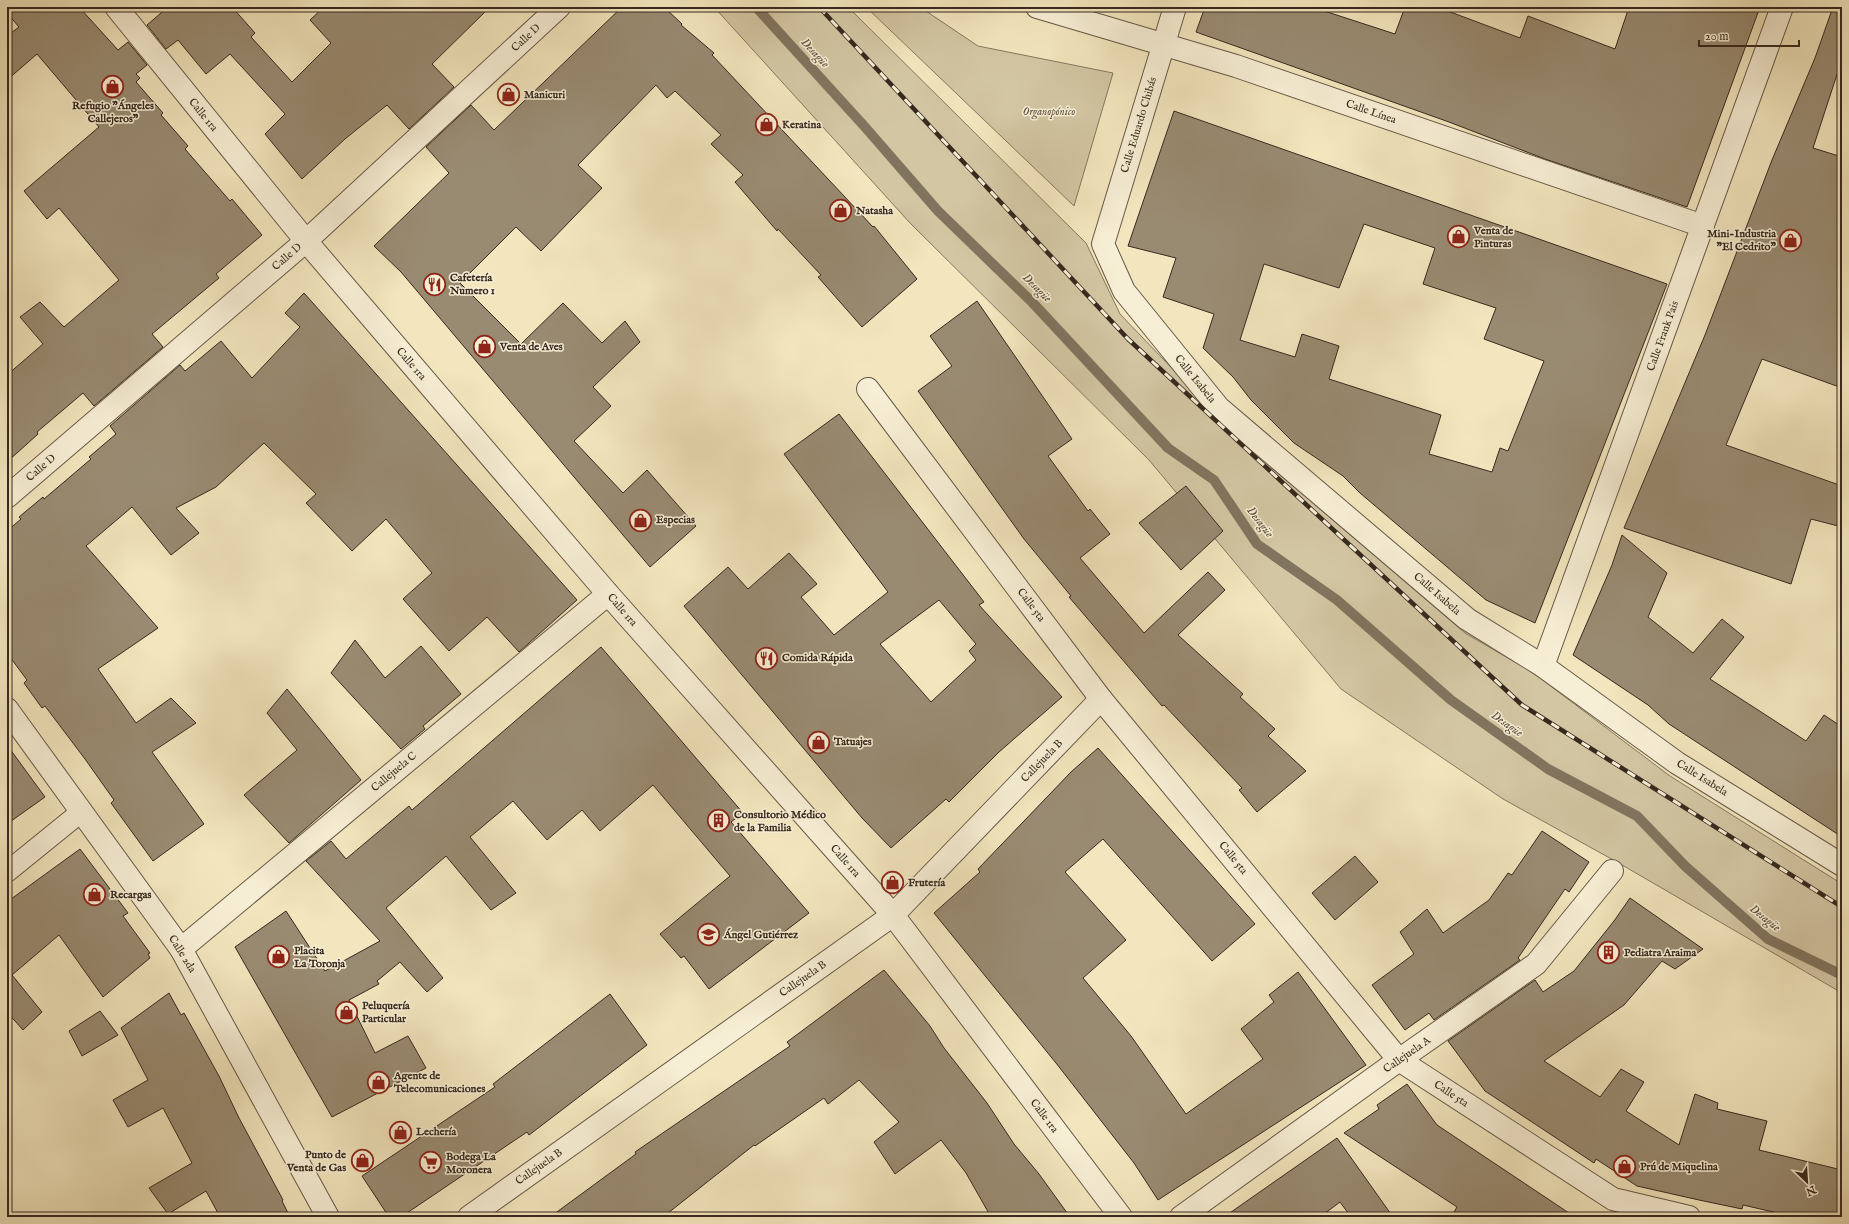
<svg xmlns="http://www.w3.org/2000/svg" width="1849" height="1224" viewBox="0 0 1849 1224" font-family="'IM FELL English',serif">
<rect width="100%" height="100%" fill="#f3e6be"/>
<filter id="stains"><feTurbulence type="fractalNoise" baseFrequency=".005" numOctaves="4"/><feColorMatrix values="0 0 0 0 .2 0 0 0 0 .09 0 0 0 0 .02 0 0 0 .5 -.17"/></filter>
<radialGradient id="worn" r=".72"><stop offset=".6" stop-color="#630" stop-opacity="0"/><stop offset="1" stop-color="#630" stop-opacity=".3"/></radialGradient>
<!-- green -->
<g fill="#d3c6a3" stroke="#857861">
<path d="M 714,7 L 848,7 L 1086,243 L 1120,314 L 1207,405 L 1314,504 L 1465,633 L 1532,672 L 1670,776 L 1842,884 L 1842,993 L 1617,862 L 1503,799 L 1341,689 L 1149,460 L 910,223 Z"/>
<path d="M 866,7 L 920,7 L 978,46 L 1113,73 L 1074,206 Z"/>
</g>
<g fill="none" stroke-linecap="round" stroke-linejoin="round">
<!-- stream -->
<path stroke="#81745e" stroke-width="10" d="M 756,7 L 865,127 L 938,211 L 1032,302 L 1168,448 L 1214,480 L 1257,544 L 1337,600 L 1451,700 L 1548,769 L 1637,816 L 1685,866 L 1768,939 L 1842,975"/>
</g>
<!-- building -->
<g fill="#998b72" stroke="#37291f" fill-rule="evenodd">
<path d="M 7,7 L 79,7 L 118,50 L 128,42 L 147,65 L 136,74 L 140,78 L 136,82 L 163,113 L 161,115 L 188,146 L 185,149 L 230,201 L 232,199 L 262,235 L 216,274 L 219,278 L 152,334 L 163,347 L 94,406 L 83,393 L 37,432 L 38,434 L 7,462 L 7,375 L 43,344 L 20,317 L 40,302 L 64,327 L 119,280 L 59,208 L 47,219 L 24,191 L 99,127 L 37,54 L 7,80 L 7,36 L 19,27 L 7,13 Z"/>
<path d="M 168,7 L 232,7 L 255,33 L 251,37 L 292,82 L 331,43 L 310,20 L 324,7 L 490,7 L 432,64 L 454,87 L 409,129 L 387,105 L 345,139 L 302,179 L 265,134 L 285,114 L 230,54 L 206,74 L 178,40 L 166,49 L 147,25 Z"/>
<path d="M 622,7 L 664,7 L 682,24 L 681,25 L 714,53 L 712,55 L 873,227 L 874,226 L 917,279 L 862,327 L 818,277 L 821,275 L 778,229 L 777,231 L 735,182 L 743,175 L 711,144 L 721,135 L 675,91 L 667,98 L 656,85 L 578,165 L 602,188 L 541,251 L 516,227 L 460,283 L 521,344 L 563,303 L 602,343 L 625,321 L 640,342 L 593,387 L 611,406 L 574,441 L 623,493 L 647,470 L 696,526 L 650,567 L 401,272 L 374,246 L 449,173 L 426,147 L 471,105 L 494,130 Z"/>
<path d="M 1205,7 L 1312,7 L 1395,34 L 1405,7 L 1437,7 L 1520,38 L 1528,16 L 1615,49 L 1629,7 L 1760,7 L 1687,207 L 1545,159 L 1449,122 L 1196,32 Z"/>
<path d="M 1833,7 L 1842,7 L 1842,59 L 1813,148 L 1842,157 L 1842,388 L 1762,359 L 1726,445 L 1842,486 L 1842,527 L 1811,519 L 1791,584 L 1624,528 L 1705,335 L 1772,160 L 1815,58 Z"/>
<path d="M 1174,111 L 1667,284 L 1535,623 L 1486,600 L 1360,493 L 1343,476 L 1294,443 L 1251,400 L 1233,377 L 1203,348 L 1214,314 L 1163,297 L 1176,258 L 1128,246 ZM 1364,224 L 1435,248 L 1423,284 L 1496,308 L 1484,339 L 1544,361 L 1508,451 L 1500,448 L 1492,472 L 1429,454 L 1441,415 L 1329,379 L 1339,346 L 1302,334 L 1295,357 L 1240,340 L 1264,264 L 1339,288 Z"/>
<path d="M 304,293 L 577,600 L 519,652 L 487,617 L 449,651 L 403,599 L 432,573 L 386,519 L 352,551 L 306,503 L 316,494 L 264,443 L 216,487 L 176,508 L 199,533 L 171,555 L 132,507 L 86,546 L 158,628 L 98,669 L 136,723 L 171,698 L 196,723 L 152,752 L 204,824 L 153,861 L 111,803 L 114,800 L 85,759 L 45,706 L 42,708 L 24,683 L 27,680 L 7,653 L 7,531 L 21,519 L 19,517 L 43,497 L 44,499 L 91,459 L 89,457 L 116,434 L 110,426 L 180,365 L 185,371 L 221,341 L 252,378 L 300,327 L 285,313 Z"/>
<path d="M 977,301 L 1072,439 L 1048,456 L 1088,511 L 1090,509 L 1110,534 L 1080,558 L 1144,633 L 1208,572 L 1225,590 L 1178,635 L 1243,694 L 1240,697 L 1275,729 L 1268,736 L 1306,771 L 1257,812 L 1239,790 L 1242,788 L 1164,705 L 1162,706 L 1069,597 L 1071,596 L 1024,539 L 918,391 L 952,366 L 930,336 Z"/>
<path d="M 839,414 L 984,602 L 979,605 L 1062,697 L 999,752 L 949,802 L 946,799 L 891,848 L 862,818 L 684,606 L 728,567 L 748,589 L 789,553 L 817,584 L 801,597 L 834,635 L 888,592 L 784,454 ZM 939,600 L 976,644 L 969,651 L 976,660 L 931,702 L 880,644 Z"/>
<path d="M 1186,486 L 1223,531 L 1181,570 L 1139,523 Z"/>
<path d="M 1622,535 L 1667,573 L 1648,617 L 1693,653 L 1722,619 L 1744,637 L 1710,679 L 1806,741 L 1824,715 L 1842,727 L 1842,837 L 1669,724 L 1648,705 L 1573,655 L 1612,565 Z"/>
<path d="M 355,640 L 385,678 L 421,646 L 461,694 L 423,726 L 425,729 L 401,749 L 331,673 Z"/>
<path d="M 601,647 L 743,813 L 731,822 L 809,913 L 709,989 L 684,956 L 681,958 L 660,934 L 730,876 L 653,785 L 600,831 L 582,810 L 547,840 L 513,801 L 470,837 L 516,893 L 491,910 L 446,856 L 386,908 L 443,978 L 427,992 L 400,962 L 377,981 L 379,984 L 349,1000 L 375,1053 L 408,1036 L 426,1068 L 332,1117 L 235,947 L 286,911 L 325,971 L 380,941 L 306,861 L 331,841 L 346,859 L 409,806 L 412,810 Z"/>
<path d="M 287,689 L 361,780 L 289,843 L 244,795 L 297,750 L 267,713 Z"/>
<path d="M 7,745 L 45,797 L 7,824 Z"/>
<path d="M 1098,748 L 1255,924 L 1212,961 L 1103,839 L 1065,872 L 1126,940 L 1083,978 L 1131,1036 L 1186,1114 L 1263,1059 L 1241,1029 L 1274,1002 L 1269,995 L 1298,972 L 1366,1065 L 1158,1200 L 1134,1163 L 1056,1063 L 934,913 L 980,872 L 978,869 L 1071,772 Z"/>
<path d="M 1542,831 L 1589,862 L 1569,892 L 1565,889 L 1518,958 L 1520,960 L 1434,1020 L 1429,1013 L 1405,1030 L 1372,985 L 1414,954 L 1400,932 L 1427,909 L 1443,933 L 1489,900 L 1508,873 L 1512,875 Z"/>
<path d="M 80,849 L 128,913 L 123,916 L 150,953 L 148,954 L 150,958 L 103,997 L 59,935 L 12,975 L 42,1012 L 23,1030 L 7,1012 L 7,902 Z"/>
<path d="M 1355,856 L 1378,882 L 1335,920 L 1312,893 Z"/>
<path d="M 1630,898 L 1703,949 L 1675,969 L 1662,961 L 1624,1005 L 1544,1061 L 1600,1097 L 1621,1069 L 1644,1082 L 1626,1111 L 1679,1145 L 1695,1094 L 1718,1103 L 1717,1109 L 1767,1121 L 1759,1150 L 1842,1170 L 1842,1193 L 1836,1217 L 1795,1217 L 1743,1205 L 1742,1209 L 1699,1200 L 1637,1186 L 1596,1159 L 1594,1163 L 1485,1091 L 1448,1041 L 1535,980 L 1543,992 L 1574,971 L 1614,921 Z"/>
<path d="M 884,970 L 930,1026 L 944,1048 L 987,1103 L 1014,1144 L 1039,1174 L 1070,1217 L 991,1217 L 966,1173 L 941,1140 L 895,1174 L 874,1142 L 899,1122 L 859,1080 L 828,1104 L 824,1098 L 755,1146 L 754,1145 L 663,1217 L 550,1217 L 636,1154 L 635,1152 L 790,1046 L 787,1042 Z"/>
<path d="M 169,993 L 181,1015 L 184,1013 L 219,1076 L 239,1118 L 283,1200 L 282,1201 L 290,1217 L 220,1217 L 206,1191 L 168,1214 L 149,1188 L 192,1163 L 163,1108 L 128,1127 L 113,1100 L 148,1080 L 121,1028 Z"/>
<path d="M 610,994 L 647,1045 L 529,1135 L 527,1132 L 401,1217 L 389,1217 L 362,1176 L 495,1087 L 493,1084 Z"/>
<path d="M 100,1011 L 118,1035 L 82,1056 L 69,1031 Z"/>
<path d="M 1407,1084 L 1437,1125 L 1575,1217 L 1451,1217 L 1457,1207 L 1344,1133 L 1379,1109 L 1377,1105 Z"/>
<path d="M 1337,1138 L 1393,1217 L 1351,1217 L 1340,1202 L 1320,1217 L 1224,1217 Z"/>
</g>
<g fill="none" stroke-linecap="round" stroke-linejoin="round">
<defs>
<path id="service" d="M 7,872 L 81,812"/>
<g id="minor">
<path d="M 1037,7 L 1236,66 L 1703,226"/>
<path d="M 1175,7 L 1103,244 L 1124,291 L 1219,408 L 1467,619 L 1543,666 L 1677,763 L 1842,865"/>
<path d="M 868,389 L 1101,699 L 1399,1060 L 1613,1199 L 1689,1217"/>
<path d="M 7,497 L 306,241 L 116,7"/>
<path d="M 1543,666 L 1782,7"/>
<path d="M 7,709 L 181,949 L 328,1217"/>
<path d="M 181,949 L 608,594"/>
<path d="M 469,1217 L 893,915 L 1101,699"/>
<path d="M 1181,1217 L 1399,1060 L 1536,964 L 1612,871"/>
</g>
<path id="tertiary" d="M 559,7 L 306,241 L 608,594 L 893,915 L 1121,1217"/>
</defs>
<!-- service casing -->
<use href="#service" stroke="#665847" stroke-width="22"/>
<!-- minor casing -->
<use href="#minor" stroke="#665847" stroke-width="24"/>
<!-- tertiary casing -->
<use href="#tertiary" stroke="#665847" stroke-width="24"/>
<!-- service -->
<use href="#service" stroke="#f7efd5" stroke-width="20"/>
<!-- minor -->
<use href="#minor" stroke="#f7efd5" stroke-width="22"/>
<!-- tertiary -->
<use href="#tertiary" stroke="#f7efd5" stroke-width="22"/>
<defs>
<path id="rail" d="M 819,7 L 1128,339 L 1522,705 L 1842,907"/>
</defs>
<!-- rail casing -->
<use href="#rail" stroke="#37291f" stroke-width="4.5"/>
<!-- rail -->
<use href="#rail" stroke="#f7efd5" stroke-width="3" stroke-dasharray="9" stroke-linecap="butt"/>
</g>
<!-- icons -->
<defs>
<symbol id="shop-ring" viewBox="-11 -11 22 22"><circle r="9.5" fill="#f7efd5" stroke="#8f2418" stroke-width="1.5"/><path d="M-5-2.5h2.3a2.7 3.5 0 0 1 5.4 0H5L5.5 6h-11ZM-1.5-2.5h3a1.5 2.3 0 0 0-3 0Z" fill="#8f2418"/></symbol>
<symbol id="restaurant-ring" viewBox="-11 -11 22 22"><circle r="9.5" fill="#f7efd5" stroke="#8f2418" stroke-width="1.5"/><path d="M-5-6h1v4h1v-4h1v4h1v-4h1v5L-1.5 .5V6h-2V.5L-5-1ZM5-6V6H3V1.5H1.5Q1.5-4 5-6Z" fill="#8f2418"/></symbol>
<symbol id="building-ring" viewBox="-11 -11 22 22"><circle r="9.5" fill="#f7efd5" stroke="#8f2418" stroke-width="1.5"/><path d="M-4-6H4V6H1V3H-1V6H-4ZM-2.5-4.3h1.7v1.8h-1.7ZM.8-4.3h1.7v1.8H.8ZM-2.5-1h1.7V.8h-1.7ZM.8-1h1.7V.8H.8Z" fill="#8f2418"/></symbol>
<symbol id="university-ring" viewBox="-11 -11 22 22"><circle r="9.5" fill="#f7efd5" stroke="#8f2418" stroke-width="1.5"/><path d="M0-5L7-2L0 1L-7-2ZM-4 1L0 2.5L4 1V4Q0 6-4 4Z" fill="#8f2418"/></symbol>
<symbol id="supermarket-ring" viewBox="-11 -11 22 22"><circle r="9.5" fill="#f7efd5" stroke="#8f2418" stroke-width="1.5"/><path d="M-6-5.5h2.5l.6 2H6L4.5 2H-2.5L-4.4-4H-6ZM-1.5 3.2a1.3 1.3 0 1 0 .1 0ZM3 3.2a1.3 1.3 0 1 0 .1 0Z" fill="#8f2418"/></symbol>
</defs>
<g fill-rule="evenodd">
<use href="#shop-ring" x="100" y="74" width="25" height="25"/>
<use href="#shop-ring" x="496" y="82" width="25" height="25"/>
<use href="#shop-ring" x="754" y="112" width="25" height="25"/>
<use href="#shop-ring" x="828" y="198" width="25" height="25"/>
<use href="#shop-ring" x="1446" y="224" width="25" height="25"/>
<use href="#shop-ring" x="1778" y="228" width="25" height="25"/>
<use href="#restaurant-ring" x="422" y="272" width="25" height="25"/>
<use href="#shop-ring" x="472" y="334" width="25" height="25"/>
<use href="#shop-ring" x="628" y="508" width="25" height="25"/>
<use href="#restaurant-ring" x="754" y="646" width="25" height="25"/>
<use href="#shop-ring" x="806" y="730" width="25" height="25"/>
<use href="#building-ring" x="706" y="808" width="25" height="25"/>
<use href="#shop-ring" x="880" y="870" width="25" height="25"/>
<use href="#shop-ring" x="82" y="882" width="25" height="25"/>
<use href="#university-ring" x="696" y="922" width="25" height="25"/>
<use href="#building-ring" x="1596" y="940" width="25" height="25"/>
<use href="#shop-ring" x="266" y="944" width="25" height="25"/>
<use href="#shop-ring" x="334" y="1000" width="25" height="25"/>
<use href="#shop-ring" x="366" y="1070" width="25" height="25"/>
<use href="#shop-ring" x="388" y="1120" width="25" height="25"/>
<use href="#shop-ring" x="350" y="1148" width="25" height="25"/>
<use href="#supermarket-ring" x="418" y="1150" width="25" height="25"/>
<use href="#shop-ring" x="1612" y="1154" width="25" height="25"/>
</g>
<g text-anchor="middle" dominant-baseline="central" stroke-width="3" stroke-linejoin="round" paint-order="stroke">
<!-- street labels -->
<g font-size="11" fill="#37291f" stroke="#f7efd5">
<text transform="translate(526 38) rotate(-43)">Calle D</text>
<text transform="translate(1371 112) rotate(19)">Calle Línea</text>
<text transform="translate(203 115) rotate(51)">Calle 1ra</text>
<text transform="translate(1139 125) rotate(-73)">Calle Eduardo Chibás</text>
<text transform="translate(287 257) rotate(-41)">Calle D</text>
<text transform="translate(1663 336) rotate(-70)">Calle Frank Pais</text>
<text transform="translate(411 364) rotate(49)">Calle 1ra</text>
<text transform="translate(1195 379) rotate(51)">Calle Isabela</text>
<text transform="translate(41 468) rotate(-41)">Calle D</text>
<text transform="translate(1437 594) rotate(41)">Calle Isabela</text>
<text transform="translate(1031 605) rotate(53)">Calle 5ta</text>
<text transform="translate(622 610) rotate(49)">Calle 1ra</text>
<text transform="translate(1042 761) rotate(-46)">Callejuela B</text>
<text transform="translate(394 772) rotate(-40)">Callejuela C</text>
<text transform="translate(1702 778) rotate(32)">Calle Isabela</text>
<text transform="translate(1233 858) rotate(51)">Calle 5ta</text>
<text transform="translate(845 861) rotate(49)">Calle 1ra</text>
<text transform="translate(182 954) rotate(58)">Calle 2da</text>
<text transform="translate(803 979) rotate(-35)">Callejuela B</text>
<text transform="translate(1407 1055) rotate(-35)">Callejuela A</text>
<text transform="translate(1451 1094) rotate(33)">Calle 5ta</text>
<text transform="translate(1044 1116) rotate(53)">Calle 1ra</text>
<text transform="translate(539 1167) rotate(-35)">Callejuela B</text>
</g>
<!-- poi labels -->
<g font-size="11" font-weight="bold" fill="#37291f" stroke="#f7efd5" text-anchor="start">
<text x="524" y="95">Manicuri</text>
<text x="113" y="106" text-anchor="middle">Refugio "Ángeles<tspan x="113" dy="13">Callejeros"</tspan></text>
<text x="782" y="125">Keratina</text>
<text x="856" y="211">Natasha</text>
<text x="1474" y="231">Venta de<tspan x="1474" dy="13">Pinturas</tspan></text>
<text x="1776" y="234" text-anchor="end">Mini-Industria<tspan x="1776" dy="13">"El Cedrito"</tspan></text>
<text x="450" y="278">Cafetería<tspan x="450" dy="13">Numero 1</tspan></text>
<text x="500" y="347">Venta de Aves</text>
<text x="656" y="520">Especias</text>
<text x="782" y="658">Comida Rápida</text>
<text x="834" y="742">Tatuajes</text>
<text x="734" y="815">Consultorio Médico<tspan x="734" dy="13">de la Familia</tspan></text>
<text x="908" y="883">Frutería</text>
<text x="110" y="895">Recargas</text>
<text x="724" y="935">Ángel Gutiérrez</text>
<text x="294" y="951">Placita<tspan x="294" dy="13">La Toronja</tspan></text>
<text x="1624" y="953">Pediatra Araima</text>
<text x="362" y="1006">Peluquería<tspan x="362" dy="13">Particular</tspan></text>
<text x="394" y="1076">Agente de<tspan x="394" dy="13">Telecomunicaciones</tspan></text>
<text x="416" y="1132">Lechería</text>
<text x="346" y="1155" text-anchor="end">Punto de<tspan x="346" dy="13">Venta de Gas</tspan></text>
<text x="446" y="1157">Bodega La<tspan x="446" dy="13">Moronera</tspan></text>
<text x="1640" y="1167">Prú de Miquelina</text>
</g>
<!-- park labels -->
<g font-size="11" font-style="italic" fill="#5e5040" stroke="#f7efd5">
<text x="1049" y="112">Organopónico</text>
</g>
<!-- water labels -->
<g font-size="12" font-style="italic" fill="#5c4e3e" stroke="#f7efd5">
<text transform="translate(815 53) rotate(47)">Desagüe</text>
<text transform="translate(1037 288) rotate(45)">Desagüe</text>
<text transform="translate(1260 522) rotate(52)">Desagüe</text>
<text transform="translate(1507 724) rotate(35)">Desagüe</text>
<text transform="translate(1765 918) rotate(39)">Desagüe</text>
</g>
</g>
<!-- margin -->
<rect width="1849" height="1224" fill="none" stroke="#f3e6be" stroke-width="24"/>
<rect x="8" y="8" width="1833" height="1208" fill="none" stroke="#37291f" stroke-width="2"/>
<rect x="12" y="12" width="1825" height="1200" fill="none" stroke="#37291f"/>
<!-- north arrow -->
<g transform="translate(1807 1182) rotate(155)" stroke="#f7efd5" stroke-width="3" paint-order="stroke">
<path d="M0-3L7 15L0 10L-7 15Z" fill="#37291f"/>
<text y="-6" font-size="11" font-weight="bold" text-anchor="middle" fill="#37291f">N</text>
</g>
<!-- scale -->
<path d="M1699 40v6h100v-6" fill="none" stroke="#37291f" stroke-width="2"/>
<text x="1705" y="40" font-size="12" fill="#37291f" stroke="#f7efd5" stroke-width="3" paint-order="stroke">20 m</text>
<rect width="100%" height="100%" filter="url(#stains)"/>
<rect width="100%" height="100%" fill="url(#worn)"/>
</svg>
